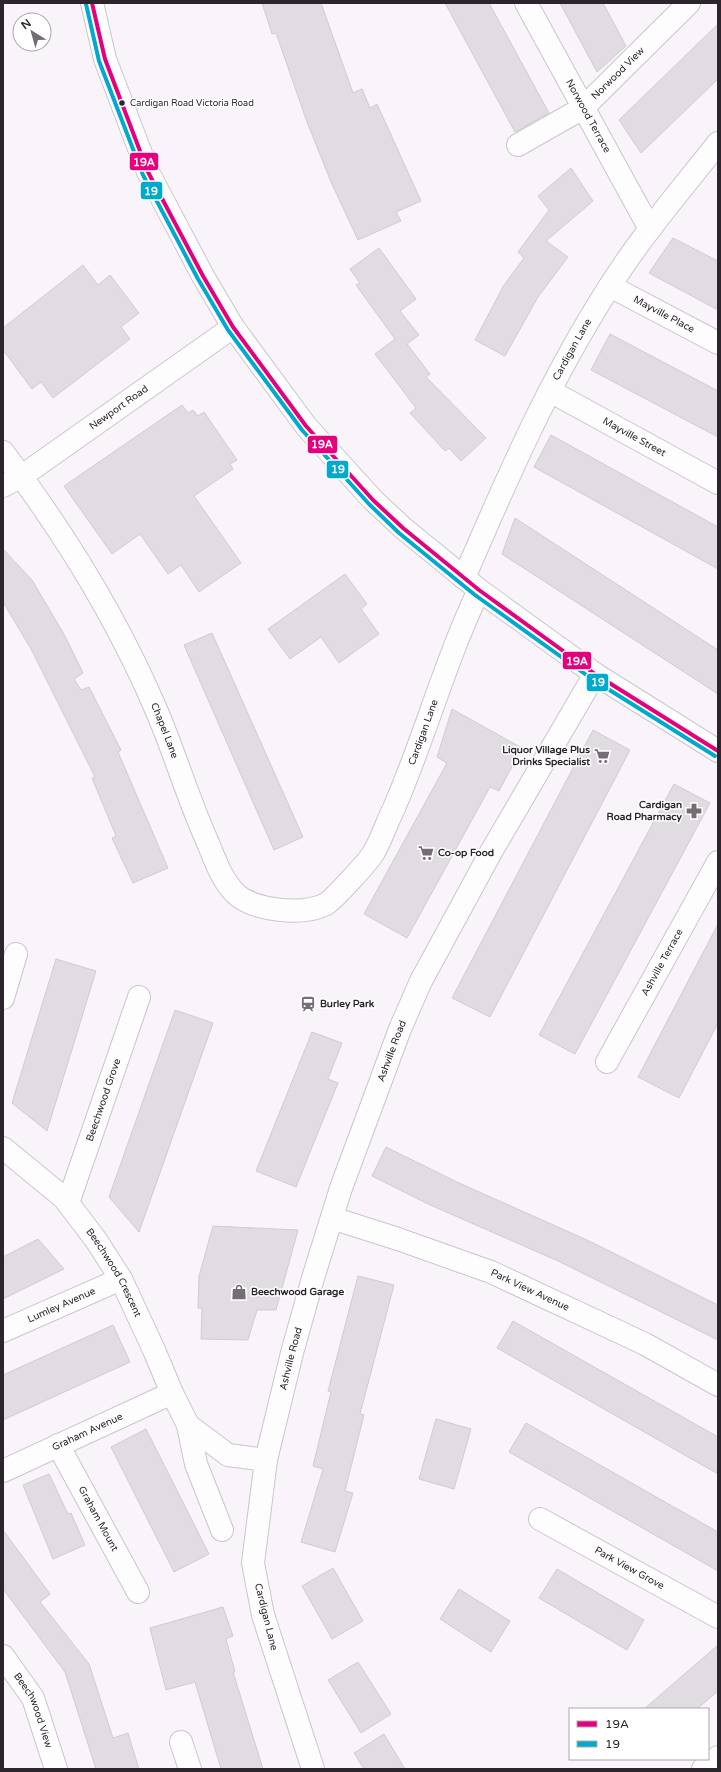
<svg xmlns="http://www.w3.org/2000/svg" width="721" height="1772" viewBox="0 0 721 1772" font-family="'Varela Round',sans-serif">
<rect width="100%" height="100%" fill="#f9f3fa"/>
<!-- building -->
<g fill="#e1dbe2" stroke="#d1cbd2">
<path d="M 262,3 L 321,3 L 353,93 L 362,89 L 370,108 L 377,104 L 421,201 L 396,212 L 401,221 L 358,240 L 331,182 L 307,122 L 276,33 L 272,34 Z"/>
<path d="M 445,3 L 489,3 L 549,113 L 515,132 Z"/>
<path d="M 560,3 L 603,3 L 617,29 L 626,46 L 597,72 Z"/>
<path d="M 718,24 L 718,79 L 641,153 L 619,120 Z"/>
<path d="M 571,168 L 593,201 L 546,241 L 568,257 L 538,297 L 505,356 L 475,340 L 504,285 L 524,258 L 518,252 L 549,210 L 538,196 Z"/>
<path d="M 673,238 L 718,261 L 718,310 L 649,273 Z"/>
<path d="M 379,248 L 416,299 L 400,311 L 419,335 L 407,344 L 430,374 L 426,377 L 486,438 L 461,461 L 449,448 L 445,451 L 410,413 L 416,408 L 375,354 L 395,339 L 356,285 L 360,283 L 350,269 Z"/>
<path d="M 83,265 L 98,285 L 110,275 L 139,313 L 121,327 L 130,339 L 53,398 L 41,382 L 32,389 L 3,350 L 3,328 Z"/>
<path d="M 610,334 L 718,391 L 718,437 L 591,370 Z"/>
<path d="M 182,405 L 188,413 L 193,410 L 198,416 L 204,412 L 237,460 L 230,464 L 233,469 L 194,496 L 241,563 L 199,592 L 181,565 L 168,574 L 140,534 L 112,554 L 64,486 Z"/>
<path d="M 551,435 L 718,527 L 718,569 L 534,467 Z"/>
<path d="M 515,518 L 718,650 L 718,694 L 502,554 Z"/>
<path d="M 3,549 L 32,580 L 65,636 L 83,673 L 74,679 L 81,690 L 89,687 L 121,750 L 118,752 L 168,868 L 133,883 L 112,838 L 116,836 L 92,778 L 95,777 L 31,649 L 3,602 Z"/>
<path d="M 345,574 L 367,604 L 361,609 L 379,634 L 339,663 L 321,637 L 290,659 L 268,629 Z"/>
<path d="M 212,633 L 303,837 L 274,850 L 184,645 Z"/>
<path d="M 452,709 L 522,748 L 499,791 L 490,787 L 407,938 L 364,914 L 447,763 L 437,757 Z"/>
<path d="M 593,730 L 630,750 L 490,1017 L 452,998 Z"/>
<path d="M 674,784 L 710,803 L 575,1054 L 539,1035 Z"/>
<path d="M 718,924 L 718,1023 L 679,1098 L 638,1077 Z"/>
<path d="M 56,959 L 96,971 L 47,1131 L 12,1103 Z"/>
<path d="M 175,1010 L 213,1023 L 139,1232 L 109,1197 Z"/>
<path d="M 312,1032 L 342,1043 L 328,1079 L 338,1083 L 296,1187 L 256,1171 Z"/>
<path d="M 386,1147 L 459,1183 L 587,1240 L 718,1305 L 718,1340 L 558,1261 L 428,1204 L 372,1176 Z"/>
<path d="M 213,1226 L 298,1230 L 276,1310 L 257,1310 L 248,1340 L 201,1339 L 202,1308 L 198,1308 L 199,1276 Z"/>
<path d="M 38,1239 L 64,1269 L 3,1299 L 3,1257 Z"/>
<path d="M 358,1276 L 394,1285 L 360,1414 L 364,1415 L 345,1491 L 353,1493 L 335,1552 L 301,1542 L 323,1469 L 313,1466 L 331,1392 L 328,1391 Z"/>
<path d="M 513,1321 L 718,1437 L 718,1474 L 497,1348 Z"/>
<path d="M 113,1325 L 130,1362 L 3,1420 L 3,1375 Z"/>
<path d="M 436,1419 L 471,1429 L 454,1489 L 419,1479 Z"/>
<path d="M 526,1423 L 718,1532 L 718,1571 L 509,1452 Z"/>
<path d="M 146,1429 L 209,1554 L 174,1572 L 111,1447 Z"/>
<path d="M 49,1474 L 68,1514 L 71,1513 L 85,1545 L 53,1559 L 23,1485 Z"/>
<path d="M 3,1530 L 50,1594 L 40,1602 L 89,1664 L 113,1738 L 128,1733 L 139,1769 L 96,1769 L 65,1672 L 3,1589 Z"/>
<path d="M 333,1568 L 363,1621 L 332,1639 L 302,1586 Z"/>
<path d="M 557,1569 L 644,1620 L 627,1650 L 539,1598 Z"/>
<path d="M 459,1589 L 510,1621 L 491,1652 L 440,1619 Z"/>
<path d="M 223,1607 L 233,1636 L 226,1639 L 235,1672 L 233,1672 L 263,1769 L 221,1769 L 195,1682 L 166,1690 L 150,1628 Z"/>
<path d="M 718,1645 L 718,1691 L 697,1709 L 644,1709 Z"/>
<path d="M 358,1662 L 391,1714 L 361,1733 L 328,1680 Z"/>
<path d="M 384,1734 L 405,1769 L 364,1769 L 354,1753 Z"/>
</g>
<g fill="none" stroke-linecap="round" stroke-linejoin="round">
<defs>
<g id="street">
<path id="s1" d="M 526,3 L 650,229"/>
<path id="s2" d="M 518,145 L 583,108 L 689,3"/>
<path id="s3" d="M 610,286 L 718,343"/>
<path id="s4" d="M 550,391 L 718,483"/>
<path id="s5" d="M 3,452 C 64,532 119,622 158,714 C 176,757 189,801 208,843 C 215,860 222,880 235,893 C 253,911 304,916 326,904 C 333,900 370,860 374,852 C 382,838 387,822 394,808 C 425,737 445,661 479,590"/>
<path id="s6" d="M 3,486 L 22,476 L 233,327"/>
<path id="s7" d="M 464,578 C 507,478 551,377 610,286 C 642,235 681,190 718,143"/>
<path d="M 3,998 L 16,954"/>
<path id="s8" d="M 607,1062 L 718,862"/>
<path id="s9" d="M 3,1148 L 64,1198 L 96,1240 L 121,1279 L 154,1350 L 172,1393 L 188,1425 L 228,1455 L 266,1460"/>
<path id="s10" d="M 68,1203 L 139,997"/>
<path id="s11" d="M 332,1218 L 398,1239 L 491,1272 L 645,1344 L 718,1385"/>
<path id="s12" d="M 3,1331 L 121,1279"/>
<path d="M 188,1425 L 196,1464 L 222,1530"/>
<path id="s13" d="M 58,1445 L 138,1592"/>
<path id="s14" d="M 3,1471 L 172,1393"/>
<path id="s15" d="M 540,1519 L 718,1617"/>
<path id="s16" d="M 3,1656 L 33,1698 L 56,1769"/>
<path d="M 181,1742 L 190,1769"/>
<path id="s17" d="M 313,1769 L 263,1615 L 253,1563 L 266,1460 L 292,1353 L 313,1278 L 341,1188 L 400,1029 L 421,981 L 491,852 L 595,674"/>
<path d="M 703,1769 L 718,1757"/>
</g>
<path id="secondary" d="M 92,3 L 105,59 L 148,172 L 203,276 L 233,327 L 306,426 L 373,500 L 403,528 L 479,590 L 595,674 L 718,751"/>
</defs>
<!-- street casing -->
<use href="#street" stroke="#cbc5cc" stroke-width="24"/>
<!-- secondary casing -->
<use href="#secondary" stroke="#cbc5cc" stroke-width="24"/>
<!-- street -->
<use href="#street" stroke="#fefdfe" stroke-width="22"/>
<!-- secondary -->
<use href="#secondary" stroke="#fefdfe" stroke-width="22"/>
<defs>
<path id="bus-1" d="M 92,3 L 105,59 L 148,172 L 203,276 L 233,327 L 306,426 L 373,500 L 403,528 L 479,590 L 595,674 L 718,751"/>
<path id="bus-2" d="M 86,4 L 99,61 L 143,175 L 198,279 L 228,330 L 302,430 L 369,504 L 399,533 L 475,595 L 592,679 L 715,756"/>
</defs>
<!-- bus-1 casing -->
<use href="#bus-1" stroke="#fff" stroke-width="7"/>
<!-- bus-2 casing -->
<use href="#bus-2" stroke="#fff" stroke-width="7"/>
<!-- bus-1 -->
<use href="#bus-1" stroke="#e5007d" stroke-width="4"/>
<!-- bus-2 -->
<use href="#bus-2" stroke="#00a9ce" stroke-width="4"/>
</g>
<!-- icons -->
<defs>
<symbol id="supermarket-bare" viewBox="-9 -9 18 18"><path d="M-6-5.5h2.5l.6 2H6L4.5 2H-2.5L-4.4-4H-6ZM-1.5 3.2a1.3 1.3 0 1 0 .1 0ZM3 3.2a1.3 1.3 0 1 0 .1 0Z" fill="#746d75" stroke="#fff" stroke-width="2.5" paint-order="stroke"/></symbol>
<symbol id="pharmacy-bare" viewBox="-9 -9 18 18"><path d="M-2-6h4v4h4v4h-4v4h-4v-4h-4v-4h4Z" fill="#746d75" stroke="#fff" stroke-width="2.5" paint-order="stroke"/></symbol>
<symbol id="station-bare" viewBox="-9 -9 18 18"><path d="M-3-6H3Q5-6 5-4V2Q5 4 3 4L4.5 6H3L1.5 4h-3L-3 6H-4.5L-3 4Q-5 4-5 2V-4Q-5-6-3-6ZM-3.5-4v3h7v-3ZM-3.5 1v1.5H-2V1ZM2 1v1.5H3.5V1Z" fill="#746d75" stroke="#fff" stroke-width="2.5" paint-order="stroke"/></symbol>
<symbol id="shop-bare" viewBox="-9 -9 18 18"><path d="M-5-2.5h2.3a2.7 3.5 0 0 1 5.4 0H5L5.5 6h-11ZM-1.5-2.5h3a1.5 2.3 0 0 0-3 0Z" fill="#746d75" stroke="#fff" stroke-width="2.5" paint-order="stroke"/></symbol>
</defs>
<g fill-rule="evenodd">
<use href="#supermarket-bare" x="591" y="745" width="22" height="22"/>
<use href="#pharmacy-bare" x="683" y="800" width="22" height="22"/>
<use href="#supermarket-bare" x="415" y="842" width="22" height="22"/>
<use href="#station-bare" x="297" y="993" width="22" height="22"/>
<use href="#shop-bare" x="228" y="1281" width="22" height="22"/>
</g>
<!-- markers -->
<circle fill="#2c252d" stroke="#fff" stroke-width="1.5" cx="122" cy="103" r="3.5"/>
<g text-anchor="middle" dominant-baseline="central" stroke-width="3" stroke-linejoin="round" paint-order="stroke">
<!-- bus labels -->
<g font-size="9" fill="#2c252d" stroke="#fff" text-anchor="start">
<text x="130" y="103">Cardigan Road Victoria Road</text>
</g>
<!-- street labels -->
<g font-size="10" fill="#2c252d" stroke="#fff">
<text stroke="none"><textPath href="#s2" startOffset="124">Norwood View</textPath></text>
<text stroke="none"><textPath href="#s1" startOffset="129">Norwood Terrace</textPath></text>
<text stroke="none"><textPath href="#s3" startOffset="61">Mayville Place</textPath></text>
<text stroke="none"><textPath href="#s7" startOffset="253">Cardigan Lane</textPath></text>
<text stroke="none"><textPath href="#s6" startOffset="140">Newport Road</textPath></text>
<text stroke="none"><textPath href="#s4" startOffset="96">Mayville Street</textPath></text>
<text stroke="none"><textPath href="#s5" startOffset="323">Chapel Lane</textPath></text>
<text stroke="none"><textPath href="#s5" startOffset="797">Cardigan Lane</textPath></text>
<text stroke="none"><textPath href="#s8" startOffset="114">Ashville Terrace</textPath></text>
<text stroke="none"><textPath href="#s17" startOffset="747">Ashville Road</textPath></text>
<text stroke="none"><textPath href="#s10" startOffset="109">Beechwood Grove</textPath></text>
<text stroke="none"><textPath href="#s9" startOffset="169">Beechwood Crescent</textPath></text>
<text stroke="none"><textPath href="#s11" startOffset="211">Park View Avenue</textPath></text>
<text stroke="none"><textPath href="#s12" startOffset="64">Lumley Avenue</textPath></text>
<text stroke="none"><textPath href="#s17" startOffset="423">Ashville Road</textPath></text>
<text stroke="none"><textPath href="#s14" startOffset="93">Graham Avenue</textPath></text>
<text stroke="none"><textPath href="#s13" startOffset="84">Graham Mount</textPath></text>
<text stroke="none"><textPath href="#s15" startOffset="102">Park View Grove</textPath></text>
<text transform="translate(266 1617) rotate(76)">Cardigan Lane</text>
<text stroke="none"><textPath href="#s16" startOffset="63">Beechwood View</textPath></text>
</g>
<!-- poi labels -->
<g font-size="10" font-weight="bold" fill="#2c252d" stroke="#fff" text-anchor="start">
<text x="590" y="750" text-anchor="end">Liquor Village Plus<tspan x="590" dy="12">Drinks Specialist</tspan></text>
<text x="682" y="805" text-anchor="end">Cardigan<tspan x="682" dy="12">Road Pharmacy</tspan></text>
<text x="438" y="853">Co-op Food</text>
<text x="320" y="1004">Burley Park</text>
<text x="251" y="1292">Beechwood Garage</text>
</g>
</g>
<g stroke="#fff" stroke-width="1.5">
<rect x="129" y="152" width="30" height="19" rx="4" fill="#e5007d"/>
<rect x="140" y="181" width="23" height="19" rx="4" fill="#00a9ce"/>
<rect x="307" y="435" width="31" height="19" rx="4" fill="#e5007d"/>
<rect x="326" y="460" width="23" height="19" rx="4" fill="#00a9ce"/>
<rect x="562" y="651" width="30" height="19" rx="4" fill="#e5007d"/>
<rect x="586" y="673" width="23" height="19" rx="4" fill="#00a9ce"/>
</g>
<g font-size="11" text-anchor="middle" font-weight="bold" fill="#fff">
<text x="144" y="166">19A</text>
<text x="151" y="195">19</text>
<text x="322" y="448">19A</text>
<text x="338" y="473">19</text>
<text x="577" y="665">19A</text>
<text x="598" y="686">19</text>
</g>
<!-- border -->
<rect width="721" height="1772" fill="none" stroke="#2c252d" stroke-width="8"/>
<!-- legend -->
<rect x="569" y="1708" width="140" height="52" fill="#ffffff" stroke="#aba8ab"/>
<rect x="577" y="1721" width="20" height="6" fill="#e5007d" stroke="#aba8ab"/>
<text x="605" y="1728" font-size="12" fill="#2c252d">19A</text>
<rect x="577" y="1741" width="20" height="6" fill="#00a9ce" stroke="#aba8ab"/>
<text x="605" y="1748" font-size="12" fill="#2c252d">19</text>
<!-- north arrow -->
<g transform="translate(32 32) rotate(323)"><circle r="19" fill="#ffffff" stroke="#aba8ab"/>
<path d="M0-3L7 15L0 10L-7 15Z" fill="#746d75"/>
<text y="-6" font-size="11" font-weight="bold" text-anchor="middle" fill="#2c252d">N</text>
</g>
</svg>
